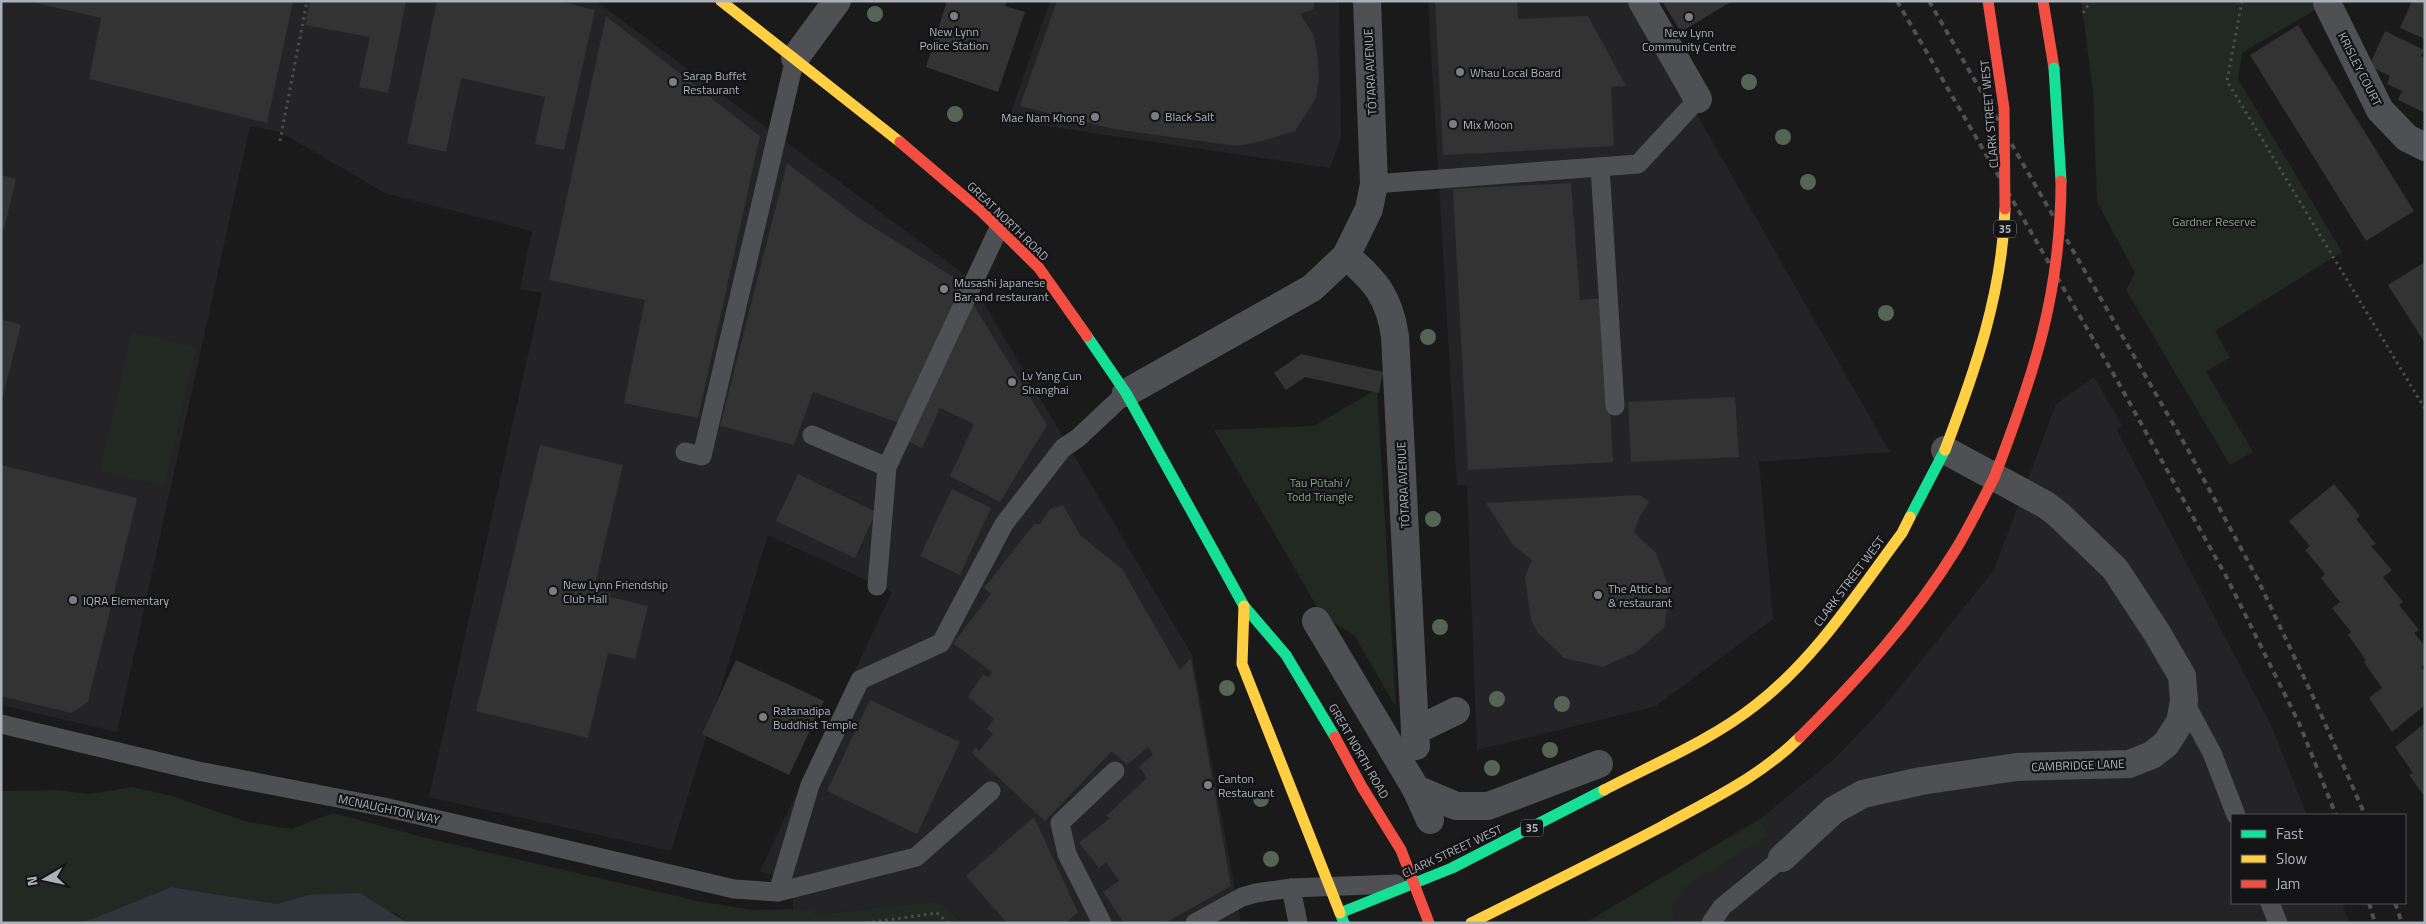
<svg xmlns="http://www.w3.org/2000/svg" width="2426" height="924" viewBox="0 0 2426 924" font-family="'Titillium Web',sans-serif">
<rect width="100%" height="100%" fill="#1a1a1a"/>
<!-- built -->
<g fill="#242426">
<path d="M 1,1 L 596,1 L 969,278 L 1192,655 L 1241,923 L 964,923 L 937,901 L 814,915 L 815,909 L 793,910 L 792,883 L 760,871 L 892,592 L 768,535 L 671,851 L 429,797 L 542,293 L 520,289 L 532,231 L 385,193 L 280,132 L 250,126 L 117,732 L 1,705 Z"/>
<path d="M 1050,1 L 1339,1 L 1341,138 L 1330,168 L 1040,125 L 1010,115 Z"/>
<path d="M 1428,1 L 1632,1 L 1890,452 L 1759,462 L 1773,619 L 1656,706 L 1477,750 L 1467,485 L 1457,486 Z"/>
<path d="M 2094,377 L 2122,425 L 2117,430 L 2271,725 L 2307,815 L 2232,815 L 2232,903 L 2342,903 L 2349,923 L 1675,923 L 1671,910 L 1675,898 L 1685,888 L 1769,836 L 1760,819 L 1835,758 L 1883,708 L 1994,570 L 2056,404 Z"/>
</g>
<!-- green -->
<g fill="#222923">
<path d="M 2081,1 L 2330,1 L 2242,53 L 2238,79 L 2342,252 L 2215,331 L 2230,358 L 2206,371 L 2253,452 L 2230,465 L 2126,290 L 2135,273 L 2097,202 L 2093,91 Z"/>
<path d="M 132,332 L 196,347 L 164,486 L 100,471 Z"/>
<path d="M 1377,389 L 1396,707 L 1354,635 L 1323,617 L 1214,430 L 1314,426 Z"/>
<path d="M 132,787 L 172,796 L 247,822 L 292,829 L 333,813 L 426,838 L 702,902 L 753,910 L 816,909 L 814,915 L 937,901 L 964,923 L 408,923 L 396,913 L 308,895 L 277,904 L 171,887 L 90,920 L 73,923 L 1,923 L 1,791 L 55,790 L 90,794 Z"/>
<path d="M 1760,819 L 1769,836 L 1685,888 C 1673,901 1670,905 1675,923 L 1585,923 Z"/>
</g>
<!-- water -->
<path fill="#2e363c" d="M 171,887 L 277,904 L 308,895 L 360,893 L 408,923 L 73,923 L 90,920 Z"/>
<!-- building -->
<g fill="#333334">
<path d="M 27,1 L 293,1 L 267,123 L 89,79 L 101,18 Z"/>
<path d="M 310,1 L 406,1 L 388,93 L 359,87 L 370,37 L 305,25 Z"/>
<path d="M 437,1 L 557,1 L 595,10 L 564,150 L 535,144 L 545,97 L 461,78 L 446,152 L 407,143 Z"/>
<path d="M 947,1 L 1007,1 L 1005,6 L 1025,12 L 998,92 L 926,67 Z"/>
<path d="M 1057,1 L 1314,1 L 1314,9 L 1300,14 L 1313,34 L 1317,51 L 1319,76 L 1316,98 L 1295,131 L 1259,142 L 1237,146 L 1113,129 L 1020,106 Z"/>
<path d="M 1435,1 L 1517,1 L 1518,19 L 1588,16 L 1626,86 L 1611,87 L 1614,146 L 1443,155 Z"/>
<path d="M 1662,1 L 1732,1 L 1681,32 Z"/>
<path d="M 2412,1 L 2425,1 L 2425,39 L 2400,28 Z"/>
<path d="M 606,16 L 760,136 L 698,418 L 624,403 L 645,300 L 549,280 Z"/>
<path d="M 2298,25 L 2414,211 L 2366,241 L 2250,55 Z"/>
<path d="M 2385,31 L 2424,50 L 2421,56 L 2425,57 L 2425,113 L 2398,100 L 2402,91 L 2387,84 L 2390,76 L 2369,66 Z"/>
<path d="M 787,163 L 860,219 L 963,283 L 899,423 L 813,392 L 794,445 L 720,426 Z"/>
<path d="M 1,175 L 16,179 L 4,229 L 1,228 Z"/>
<path d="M 1571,183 L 1580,300 L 1604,298 L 1613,462 L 1468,470 L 1453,189 Z"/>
<path d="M 2425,262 L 2425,343 L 2388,285 Z"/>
<path d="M 965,291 L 1047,425 L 1000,502 L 950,476 L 974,424 L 940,408 L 922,448 L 900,437 Z"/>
<path d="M 1,319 L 21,325 L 2,399 L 1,399 Z"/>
<path d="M 1301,354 L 1383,372 L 1379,393 L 1305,377 L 1286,390 L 1274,373 Z"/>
<path d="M 1735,397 L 1739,457 L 1631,462 L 1628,402 Z"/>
<path d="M 540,445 L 623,465 L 594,589 L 611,593 L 610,597 L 648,606 L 635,659 L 608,653 L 588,738 L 476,711 Z"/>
<path d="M 1,465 L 137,498 L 88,702 L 71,713 L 1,696 Z"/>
<path d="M 798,474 L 876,512 L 855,558 L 776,521 Z"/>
<path d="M 2334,484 L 2360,516 L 2356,519 L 2376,544 L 2371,546 L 2392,570 L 2383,577 L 2403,602 L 2399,605 L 2419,630 L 2414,633 L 2425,646 L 2425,665 L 2421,667 L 2425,672 L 2425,705 L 2392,732 L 2369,698 L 2382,688 L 2364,662 L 2366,660 L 2348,635 L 2351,632 L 2332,608 L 2340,602 L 2321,578 L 2325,574 L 2305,550 L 2310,546 L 2289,521 Z"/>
<path d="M 952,489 L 991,508 L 960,575 L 920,556 Z"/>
<path d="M 1640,495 L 1649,502 L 1640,516 L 1634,532 L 1656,553 L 1670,591 L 1664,628 L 1636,652 L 1603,667 L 1564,658 L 1538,633 L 1531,620 L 1525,577 L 1532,560 L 1513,545 L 1486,503 Z"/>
<path d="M 1063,505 L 1080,535 L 1122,569 L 1180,670 L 1191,658 L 1231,886 L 1165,923 L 1124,923 L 1103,892 L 1119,881 L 1106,862 L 1099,868 L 1079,843 L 1110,818 L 1106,816 L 1147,778 L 1139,766 L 1153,755 L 1148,747 L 1127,765 L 1112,751 L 1045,821 L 972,753 L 976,747 L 979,751 L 993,734 L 987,729 L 994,719 L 968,697 L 983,674 L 988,678 L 992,672 L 953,643 L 991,594 L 984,588 L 1034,524 L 1040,524 L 1050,509 Z"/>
<path d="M 736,660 L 824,701 L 789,775 L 702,734 Z"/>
<path d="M 870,700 L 960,742 L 917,834 L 827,791 Z"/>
<path d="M 2425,723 L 2425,797 L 2409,775 L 2413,773 L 2395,747 Z"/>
<path d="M 1034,817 L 1078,912 L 1066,923 L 1007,923 L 966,876 Z"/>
</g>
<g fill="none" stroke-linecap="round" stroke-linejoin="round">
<!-- path -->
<g stroke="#4a4c4e" stroke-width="3" stroke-dasharray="2.5 4" stroke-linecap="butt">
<path d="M 2242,1 L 2227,81 L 2425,409"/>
<path d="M 2083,13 L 2091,1"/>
<path d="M 280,141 L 307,1"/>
<path d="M 866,923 L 937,913 L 948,923"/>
</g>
<!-- lane -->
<g stroke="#4f5053" stroke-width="19">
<path d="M 1600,167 L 1615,406"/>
<path d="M 1374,184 L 1638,164 L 1698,99"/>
<path d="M 812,435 L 887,467"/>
<path d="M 685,452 L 702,456 L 795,58"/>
<path d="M 877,586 L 887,467 L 999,228"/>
<path d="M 2184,701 L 2212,753 L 2236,815"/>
<path d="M 1,724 L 198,771 L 384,807 L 734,889 L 778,892 L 916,857 L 991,791"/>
<path d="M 1291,888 L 1298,923"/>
<path d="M 778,892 L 810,785 L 860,680 L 941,643 L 1004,524 L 1063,448 L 1078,438 L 1126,393"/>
<path d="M 2270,903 L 2278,923"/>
<path d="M 1102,923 L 1067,854 L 1060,823 L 1115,771"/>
<path d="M 1195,923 L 1242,897 L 1256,893 L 1291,888 L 1396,884"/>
<path d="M 1711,923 L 1722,907 L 1782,858"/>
</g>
<!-- street -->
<g stroke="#4f5053" stroke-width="28">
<path d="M 1642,1 L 1698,99"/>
<path d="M 2327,3 L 2380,110 L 2407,138 L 2425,147"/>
<path d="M 795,58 L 837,1"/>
<path d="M 1346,256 C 1376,281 1389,297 1395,336 L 1415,731"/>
<path d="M 1126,393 L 1312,288 L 1346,256 L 1369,209 L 1374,184 L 1367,1"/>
<path d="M 1316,621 L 1416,789"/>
<path d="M 1416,746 L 1415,731 L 1456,711"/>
<path d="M 1430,820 L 1416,789 L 1456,806 L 1488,806 L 1599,764"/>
<path d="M 1782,858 L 1834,810 L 1863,794 L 1921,781 L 2017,767 L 2129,764 L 2152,755 L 2166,744 L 2180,722 L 2184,701 L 2182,676 L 2157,633 L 2115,569 L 2059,515 L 2046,505 L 1945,450"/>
</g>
<!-- fast -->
<g stroke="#16e098" stroke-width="11">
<path d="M 1087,336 L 1126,393 L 1244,606 L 1286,655 L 1335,737"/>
<path d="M 1910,517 L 1945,450"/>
<path d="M 1344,923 L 1340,913 L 1452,868 L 1604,790"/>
</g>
<!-- slow -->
<g stroke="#ffcf43" stroke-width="11">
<path d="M 721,1 L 900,142"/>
<path d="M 1244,606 L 1242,664 L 1340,913"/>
<path d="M 1604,790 C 1656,763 1712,740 1757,704 C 1816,658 1858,592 1902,533 L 1910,517"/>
<path d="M 1471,923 C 1535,891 1598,860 1661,827 C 1710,800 1760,777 1800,737"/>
</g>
<!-- jam -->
<g stroke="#f24e42" stroke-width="11">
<path d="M 2043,1 L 2054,68"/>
<path d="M 900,142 L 981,211 L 1039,268 L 1087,336"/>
<path d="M 1335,737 L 1362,787 L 1401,850 L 1429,923"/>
<path d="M 1800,737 C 1858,679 1913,619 1956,549 C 1970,526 1982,501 1994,478"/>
</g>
<!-- rail -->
<g stroke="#505052" stroke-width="4" stroke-dasharray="6 5" stroke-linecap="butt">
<path d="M 1897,1 L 2118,382 L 2227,578 L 2299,723 L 2336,815"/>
<path d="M 1929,1 L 2187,448 L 2258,580 L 2316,703 L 2365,815"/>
<path d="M 2369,903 L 2375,923"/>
<path d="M 2395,903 L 2402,923"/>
</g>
<!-- fast-bridge -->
<path stroke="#16e098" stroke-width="11" d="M 2054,68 L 2061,181"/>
<!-- slow-bridge -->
<path stroke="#ffcf43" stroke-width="11" d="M 1945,450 C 1975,371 2002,294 2005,209"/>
<!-- jam-bridge -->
<g stroke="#f24e42" stroke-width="11">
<path d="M 1988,1 L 2004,108 L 2005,209"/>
<path d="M 1994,478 C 2034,374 2061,294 2061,181"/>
</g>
</g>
<!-- trees -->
<g fill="#556555">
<circle cx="875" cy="14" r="8"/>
<circle cx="1749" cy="82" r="8"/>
<circle cx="955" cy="114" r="8"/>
<circle cx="1783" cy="137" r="8"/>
<circle cx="1808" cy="182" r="8"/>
<circle cx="1886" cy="313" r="8"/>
<circle cx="1428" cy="337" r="8"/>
<circle cx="1433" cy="519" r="8"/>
<circle cx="1440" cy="627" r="8"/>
<circle cx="1227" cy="688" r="8"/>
<circle cx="1497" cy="699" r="8"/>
<circle cx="1562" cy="704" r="8"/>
<circle cx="1550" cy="750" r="8"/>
<circle cx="1492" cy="768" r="8"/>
<circle cx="1261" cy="799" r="8"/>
<circle cx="1271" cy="859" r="8"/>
</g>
<!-- markers -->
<g fill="#7a7d82" stroke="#141416" stroke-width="2">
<circle cx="954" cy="16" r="5"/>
<circle cx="1689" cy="17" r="5"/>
<circle cx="1460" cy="72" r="5"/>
<circle cx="673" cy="82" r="5"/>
<circle cx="1155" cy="116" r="5"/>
<circle cx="1095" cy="117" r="5"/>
<circle cx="1453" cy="124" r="5"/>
<circle cx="944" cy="289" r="5"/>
<circle cx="1012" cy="382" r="5"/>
<circle cx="553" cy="591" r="5"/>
<circle cx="1598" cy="595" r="5"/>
<circle cx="73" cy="600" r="5"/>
<circle cx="763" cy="717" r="5"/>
<circle cx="1208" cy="785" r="5"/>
</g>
<g text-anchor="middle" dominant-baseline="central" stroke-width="4.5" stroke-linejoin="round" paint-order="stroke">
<!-- shield labels -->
<g fill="#141416" stroke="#7f8389" stroke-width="1">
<rect x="1994" y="220.5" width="22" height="17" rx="4"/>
<rect x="1521" y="819.5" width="22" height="17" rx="4"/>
</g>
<g font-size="11" font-weight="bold" fill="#adb2ba">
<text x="2005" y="229">35</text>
<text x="1532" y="828">35</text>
</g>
<!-- poi labels -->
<g font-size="12" fill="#adb2ba" stroke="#141416" text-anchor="start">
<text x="954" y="31" text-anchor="middle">New Lynn<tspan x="954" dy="14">Police Station</tspan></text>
<text x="1689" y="32" text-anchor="middle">New Lynn<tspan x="1689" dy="14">Community Centre</tspan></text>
<text x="1470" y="72">Whau Local Board</text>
<text x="683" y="75">Sarap Buffet<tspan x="683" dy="14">Restaurant</tspan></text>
<text x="1165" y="116">Black Salt</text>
<text x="1085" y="117" text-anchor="end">Mae Nam Khong</text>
<text x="1463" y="124">Mix Moon</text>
<text x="954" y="282">Musashi Japanese<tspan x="954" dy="14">Bar and restaurant</tspan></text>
<text x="1022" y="375">Lv Yang Cun<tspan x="1022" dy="14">Shanghai</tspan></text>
<text x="563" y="584">New Lynn Friendship<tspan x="563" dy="14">Club Hall</tspan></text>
<text x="1608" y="588">The Attic bar<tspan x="1608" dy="14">&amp; restaurant</tspan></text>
<text x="83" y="600">IQRA Elementary</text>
<text x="773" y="710">Ratanadipa<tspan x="773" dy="14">Buddhist Temple</tspan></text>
<text x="1218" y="778">Canton<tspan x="1218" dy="14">Restaurant</tspan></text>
</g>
<!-- street labels -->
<g font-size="12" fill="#adb2ba" stroke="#141416">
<text transform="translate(2360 69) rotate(63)">KRISLEY COURT</text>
<text transform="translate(1370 72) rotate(-93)">TŌTARA AVENUE</text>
<text transform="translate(1989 114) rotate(-95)">CLARK STREET WEST</text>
<text transform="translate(1008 221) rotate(44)">GREAT NORTH ROAD</text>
<text transform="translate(1403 485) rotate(-93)">TŌTARA AVENUE</text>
<text transform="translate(1849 581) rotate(-53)">CLARK STREET WEST</text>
<text transform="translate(1359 751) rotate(60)">GREAT NORTH ROAD</text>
<text transform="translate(2078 765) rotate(-2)">CAMBRIDGE LANE</text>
<text transform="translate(389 809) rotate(12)">MCNAUGHTON WAY</text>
<text transform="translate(1452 851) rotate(-25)">CLARK STREET WEST</text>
</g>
<!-- park labels -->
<g font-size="12" fill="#86a385" stroke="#141416">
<text x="2214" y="221">Gardner Reserve</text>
<text x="1320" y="482">Tau Pūtahi /<tspan x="1320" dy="14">Todd Triangle</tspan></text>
</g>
</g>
<!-- border -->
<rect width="2426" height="924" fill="none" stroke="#adb2ba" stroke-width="5"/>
<!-- legend -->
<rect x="2231" y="814" width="175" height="90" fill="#141416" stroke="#515358"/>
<rect x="2241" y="830" width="25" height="8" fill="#16e098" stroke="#515358"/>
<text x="2276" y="839" font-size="15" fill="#adb2ba">Fast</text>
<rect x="2241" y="855" width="25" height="8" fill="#ffcf43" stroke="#515358"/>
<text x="2276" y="864" font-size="15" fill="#adb2ba">Slow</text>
<rect x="2241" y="880" width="25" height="8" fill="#f24e42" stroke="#515358"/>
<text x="2276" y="889" font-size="15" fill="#adb2ba">Jam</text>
<!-- north arrow -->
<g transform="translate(45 879) rotate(261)" stroke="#141416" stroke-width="4" paint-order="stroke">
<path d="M0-4L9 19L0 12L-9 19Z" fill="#adb2ba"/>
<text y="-8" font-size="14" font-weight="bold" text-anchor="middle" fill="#adb2ba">N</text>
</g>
</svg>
